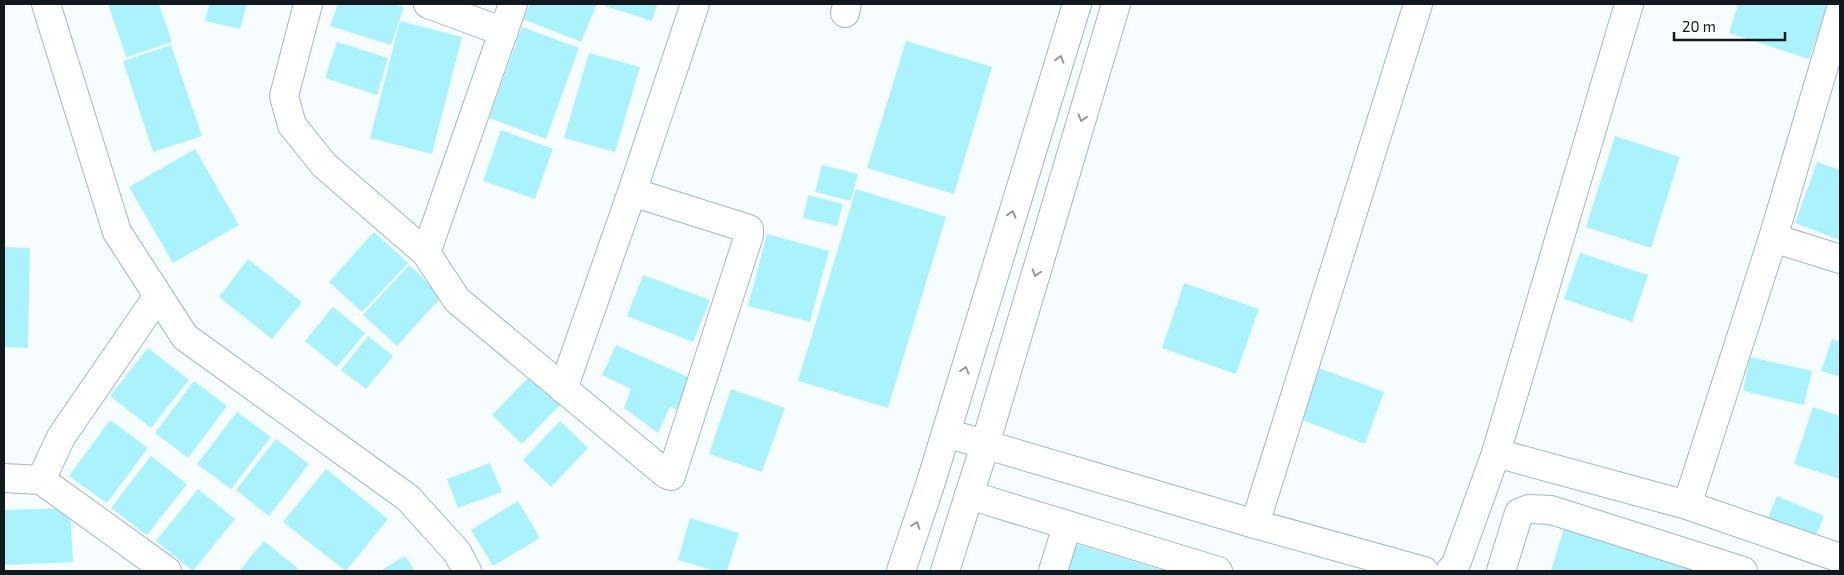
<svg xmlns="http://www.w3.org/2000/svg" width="1844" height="575" viewBox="0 0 1844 575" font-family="'Exo 2',sans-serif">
<rect width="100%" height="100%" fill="#f7fcff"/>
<!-- building -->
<g fill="#abf3fc">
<path d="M 108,4 L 159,4 L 172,42 L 126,57 Z"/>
<path d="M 209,4 L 247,4 L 240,29 L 205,21 Z"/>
<path d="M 338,4 L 393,4 L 404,7 L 391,45 L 330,26 Z"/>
<path d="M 530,4 L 597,4 L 581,42 L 523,19 Z"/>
<path d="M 605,4 L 657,4 L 652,21 L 605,6 Z"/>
<path d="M 1738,4 L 1828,4 L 1809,59 L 1729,33 Z"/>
<path d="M 400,21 L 462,37 L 432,154 L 370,138 Z"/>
<path d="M 522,27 L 579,48 L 546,139 L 489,118 Z"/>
<path d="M 906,41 L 992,67 L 954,194 L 867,168 Z"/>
<path d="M 337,42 L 388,58 L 377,95 L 325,78 Z"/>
<path d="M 171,45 L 202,136 L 153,152 L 123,61 Z"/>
<path d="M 589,53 L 640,67 L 615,152 L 564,138 Z"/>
<path d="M 501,130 L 553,149 L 535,199 L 483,181 Z"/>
<path d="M 1615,136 L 1680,157 L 1651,248 L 1586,227 Z"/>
<path d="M 195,149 L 239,225 L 173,263 L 129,187 Z"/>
<path d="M 1817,162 L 1840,170 L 1840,240 L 1795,223 Z"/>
<path d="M 822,165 L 858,174 L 851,201 L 815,192 Z"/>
<path d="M 856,189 L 946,217 L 888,408 L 798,381 Z"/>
<path d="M 808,195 L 843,204 L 837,226 L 803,218 Z"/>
<path d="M 374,232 L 408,263 L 362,312 L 329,282 Z"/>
<path d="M 767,234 L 829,251 L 810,322 L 748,306 Z"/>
<path d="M 4,247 L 30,248 L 28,348 L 4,347 Z"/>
<path d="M 1580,253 L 1648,275 L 1632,322 L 1564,299 Z"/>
<path d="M 248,259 L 302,302 L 272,339 L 219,297 Z"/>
<path d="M 409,265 L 442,296 L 397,346 L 363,315 Z"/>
<path d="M 643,275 L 710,300 L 693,342 L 627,316 Z"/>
<path d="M 1184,283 L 1259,309 L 1236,374 L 1162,348 Z"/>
<path d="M 333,307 L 365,333 L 337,367 L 305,341 Z"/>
<path d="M 368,336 L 393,356 L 366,389 L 341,370 Z"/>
<path d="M 1832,339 L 1840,342 L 1840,377 L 1821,371 Z"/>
<path d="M 616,345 L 695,380 L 680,411 L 670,407 L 658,433 L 624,408 L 631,389 L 602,375 Z"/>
<path d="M 148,348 L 189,380 L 151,428 L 110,396 Z"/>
<path d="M 1750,357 L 1812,371 L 1804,405 L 1743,391 Z"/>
<path d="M 1319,368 L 1384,392 L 1365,444 L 1300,419 Z"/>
<path d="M 530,376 L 560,405 L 522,444 L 492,415 Z"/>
<path d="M 194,381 L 227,406 L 188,458 L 155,433 Z"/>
<path d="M 731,389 L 785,408 L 762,472 L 709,454 Z"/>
<path d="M 1813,407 L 1840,416 L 1840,479 L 1794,464 Z"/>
<path d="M 237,412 L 271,437 L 231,489 L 197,464 Z"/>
<path d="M 110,420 L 148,448 L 107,503 L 69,476 Z"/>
<path d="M 560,421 L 588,448 L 551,487 L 523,460 Z"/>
<path d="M 276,439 L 309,464 L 269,516 L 236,490 Z"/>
<path d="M 151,456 L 187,484 L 147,535 L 111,508 Z"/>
<path d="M 490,463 L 502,492 L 458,508 L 447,479 Z"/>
<path d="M 326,469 L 388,519 L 346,571 L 283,522 Z"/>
<path d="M 198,489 L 235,519 L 193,571 L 156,541 Z"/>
<path d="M 1777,496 L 1824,516 L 1813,542 L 1766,522 Z"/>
<path d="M 518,501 L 540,538 L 493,566 L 471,530 Z"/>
<path d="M 70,508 L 73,562 L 4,565 L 4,510 Z"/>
<path d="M 690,518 L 739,533 L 727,571 L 715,571 L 678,560 Z"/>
<path d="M 1565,526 L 1710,571 L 1551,570 Z"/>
<path d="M 264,541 L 301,571 L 239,571 Z"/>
<path d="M 1073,543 L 1165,571 L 1064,571 Z"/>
<path d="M 405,556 L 415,571 L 380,571 Z"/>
</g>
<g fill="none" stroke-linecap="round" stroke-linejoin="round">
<defs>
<g id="minor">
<path d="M 46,4 L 117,232 L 185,337 L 408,498 L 457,552 L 467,571"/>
<path d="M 308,4 L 284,96 L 292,125 L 324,165 L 426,253 L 457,300 L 666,474 L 671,476 L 749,235 L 749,229 L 632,192"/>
<path d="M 428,4 L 504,32"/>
<path d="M 845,13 L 847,4"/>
<path d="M 1773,238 L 1840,259"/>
<path d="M 426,253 L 513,4"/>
<path d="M 563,389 L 632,192 L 695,4"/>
<path d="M 946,433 L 1255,524 L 1424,571"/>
<path d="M 1496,453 L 1687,505 L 1840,558"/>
<path d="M 4,478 L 41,480 L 167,571"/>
<path d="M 41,480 L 61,437 L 158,296"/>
<path d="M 969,495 L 1218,571"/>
<path d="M 1687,505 L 1773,238 L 1840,12"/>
<path d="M 1255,524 L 1418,4"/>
<path d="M 1053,571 L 1067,526"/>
<path d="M 1450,571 L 1456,564 L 1496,453 L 1629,4"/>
<path d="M 1501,571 L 1519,513 L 1529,509 L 1551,510 L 1743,571"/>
</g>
<g id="tertiary">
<path d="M 901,571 L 930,485 L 1077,4"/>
<path d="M 945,571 L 985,445 L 1116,4"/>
</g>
</defs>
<!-- minor casing -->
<use href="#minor" stroke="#a2b7c8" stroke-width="30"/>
<!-- tertiary casing -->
<use href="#tertiary" stroke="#a2b7c8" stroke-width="30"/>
<!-- minor -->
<use href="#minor" stroke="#fff" stroke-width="28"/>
<!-- tertiary -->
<use href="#tertiary" stroke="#fff" stroke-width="28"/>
</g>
<!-- one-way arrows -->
<defs><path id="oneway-chevron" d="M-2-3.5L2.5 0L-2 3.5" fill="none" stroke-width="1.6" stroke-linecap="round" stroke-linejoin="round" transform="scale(1.25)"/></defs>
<g stroke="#94989a">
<use href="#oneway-chevron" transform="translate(1060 59) rotate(-73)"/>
<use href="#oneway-chevron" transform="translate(1082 118) rotate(107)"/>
<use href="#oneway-chevron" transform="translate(1012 214) rotate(-73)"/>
<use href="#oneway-chevron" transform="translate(1036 273) rotate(107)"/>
<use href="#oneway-chevron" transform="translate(965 370) rotate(-73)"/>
<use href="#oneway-chevron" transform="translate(916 525) rotate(-72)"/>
</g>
<!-- border -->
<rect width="1844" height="575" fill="none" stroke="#11191f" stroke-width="10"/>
<!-- scale -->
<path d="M1674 32v8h111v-8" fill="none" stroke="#11191f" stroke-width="2.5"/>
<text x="1682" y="32" font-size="15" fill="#11191f" stroke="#ffffff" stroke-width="4" paint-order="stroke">20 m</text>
</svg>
